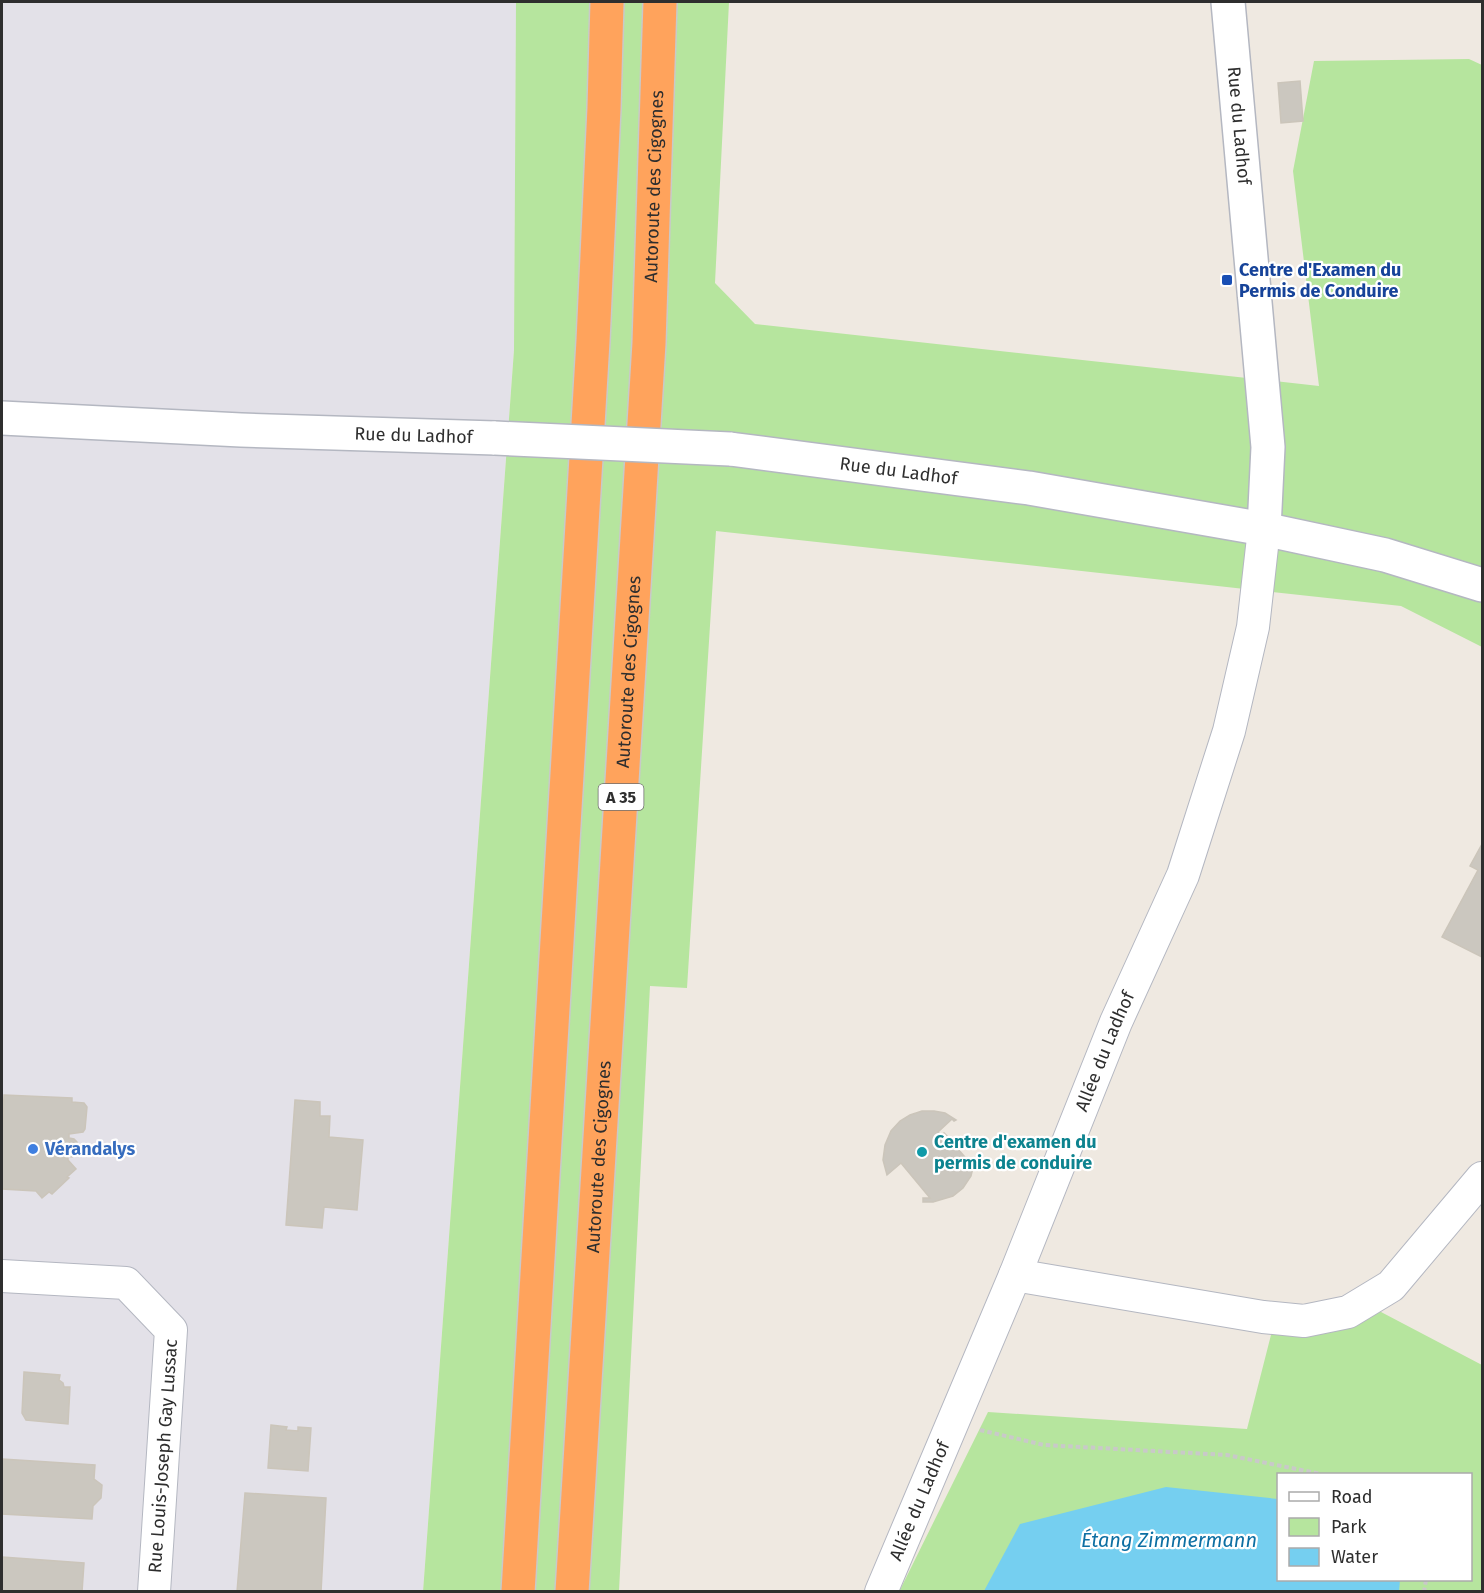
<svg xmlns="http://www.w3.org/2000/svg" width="1484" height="1593" viewBox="0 0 1484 1593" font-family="'Fira Sans',sans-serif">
<rect width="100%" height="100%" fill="#efe9e1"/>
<!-- industrial -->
<path fill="#e3e1e8" d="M 2,2 L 516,2 L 514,349 L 423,1591 L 2,1592 Z"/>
<!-- green -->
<g fill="#b6e59e" fill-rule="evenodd">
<path d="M 516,2 L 729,2 L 715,283 L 755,324 L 1319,386 L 1293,171 L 1314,61 L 1469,59 L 1482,65 L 1482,647 L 1401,606 L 716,531 L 687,988 L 650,986 L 619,1591 L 423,1592 L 514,350 Z"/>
<path d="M 1362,1302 L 1482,1365 L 1482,1591 L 899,1592 L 988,1412 L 1247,1429 L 1273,1327 ZM 1278,1474 L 1470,1474 L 1470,1580 L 1278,1580 Z"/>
</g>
<!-- water -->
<path fill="#75cff0" d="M 1166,1487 L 1278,1499 L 1278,1580 L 1400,1580 L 1399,1591 L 984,1591 L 1020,1524 Z"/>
<!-- building -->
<g fill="#cbc7bf" stroke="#cbc5ba" stroke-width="1.5">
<path d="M 1300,81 L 1303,121 L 1281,123 L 1278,83 Z"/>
<path d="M 1482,844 L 1482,957 L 1442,937 L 1478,870 L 1470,866 Z"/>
<path d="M 4,1095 L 72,1098 L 72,1102 L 84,1103 L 87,1107 L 85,1129 L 83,1132 L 69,1134 L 69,1138 L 74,1139 L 77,1142 L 76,1154 L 72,1157 L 68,1156 L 68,1160 L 76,1169 L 67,1177 L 69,1178 L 52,1194 L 49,1192 L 42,1198 L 36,1191 L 2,1189 L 2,1136 Z"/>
<path d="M 295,1100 L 320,1102 L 320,1116 L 330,1116 L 329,1137 L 363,1140 L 357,1210 L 324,1207 L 322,1228 L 286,1225 Z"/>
<path d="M 922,1111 L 934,1111 L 945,1113 L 956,1120 L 954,1121 L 952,1119 L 938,1132 L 941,1135 L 944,1133 L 949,1138 L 946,1141 L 948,1144 L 951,1141 L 971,1164 L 971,1159 L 975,1159 L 971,1176 L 963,1188 L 953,1196 L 933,1202 L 923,1202 L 923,1198 L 930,1198 L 901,1163 L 887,1175 L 883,1160 L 885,1145 L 891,1131 L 900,1121 L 910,1115 Z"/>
<path d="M 24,1372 L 60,1375 L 59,1380 L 63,1383 L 64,1387 L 70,1387 L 68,1424 L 26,1420 L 22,1413 Z"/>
<path d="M 271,1425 L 287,1427 L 286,1430 L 298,1431 L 298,1427 L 311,1428 L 308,1471 L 268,1468 Z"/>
<path d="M 2,1459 L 95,1465 L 94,1479 L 102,1485 L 101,1498 L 93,1506 L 92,1519 L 2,1514 Z"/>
<path d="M 245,1493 L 326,1498 L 321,1592 L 237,1592 Z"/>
<path d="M 2,1557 L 84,1563 L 82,1592 L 2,1592 Z"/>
</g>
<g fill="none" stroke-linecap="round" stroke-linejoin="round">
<defs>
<g id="street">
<path d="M 1015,1275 L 1263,1317 L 1304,1321 L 1348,1312 L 1391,1286 L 1482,1178"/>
<path d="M 2,1276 L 126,1283 L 171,1330 L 154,1592"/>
<path id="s1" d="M 881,1592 L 1015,1275 L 1116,1022 L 1183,875 L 1229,731 L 1253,627 L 1264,529"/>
</g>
<g id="secondary">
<path id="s2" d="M 1228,2 L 1268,447 L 1264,529"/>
<path id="s3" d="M 2,418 L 241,430 L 495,438"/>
<path id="s4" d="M 730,449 L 1029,488 L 1264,529 L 1385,555 L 1482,585"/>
</g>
<g id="highway">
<path d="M 518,1592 L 593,341 L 604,108 L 607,2"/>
<path id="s5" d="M 572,1592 L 649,343 L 660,2"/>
</g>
</defs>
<!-- street casing -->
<use href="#street" stroke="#b4b7c1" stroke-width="34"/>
<!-- secondary casing -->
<use href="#secondary" stroke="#b4b7c1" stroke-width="36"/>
<!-- highway casing -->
<use href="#highway" stroke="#c9c9c9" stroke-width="36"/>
<!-- path -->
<g stroke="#c9c9c9" stroke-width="4" stroke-dasharray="4.5 3" stroke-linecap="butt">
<path d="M 980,1430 L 1044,1445 L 1227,1455 L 1321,1474"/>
<path d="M 1424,1592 L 1426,1580"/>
</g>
<!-- street -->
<use href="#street" stroke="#fff" stroke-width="32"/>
<!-- secondary -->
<use href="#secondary" stroke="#fff" stroke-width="33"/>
<!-- highway -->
<use href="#highway" stroke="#ffa35c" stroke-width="33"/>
<defs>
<path id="secondary-bridge" d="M 495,438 L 730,449"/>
</defs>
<!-- secondary-bridge casing -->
<use href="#secondary-bridge" stroke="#b4b7c1" stroke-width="36" stroke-linecap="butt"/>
<!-- secondary-bridge -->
<use href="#secondary-bridge" stroke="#fff" stroke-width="33"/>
</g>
<!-- markers -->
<rect fill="#1a4fb4" stroke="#fff" stroke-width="2" x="1221" y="274" width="12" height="12" rx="3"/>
<circle fill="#3f7fe0" stroke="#fff" stroke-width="2" cx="33" cy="1149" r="6"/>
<circle fill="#0f9aa8" stroke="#fff" stroke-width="2" cx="922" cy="1152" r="6"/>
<g text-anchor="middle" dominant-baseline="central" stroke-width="4.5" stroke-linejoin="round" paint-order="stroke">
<!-- shield labels -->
<rect fill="#fff" stroke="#6d6d6d" stroke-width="1.5" x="598.5" y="784" width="45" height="26" rx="4.5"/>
<g font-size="16" font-weight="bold" fill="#2e2e2e">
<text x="621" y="797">A 35</text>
</g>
<!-- street labels -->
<g font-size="18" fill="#2e2e2e" stroke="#fff">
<text stroke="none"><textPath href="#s2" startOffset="124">Rue du Ladhof</textPath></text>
<text stroke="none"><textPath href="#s5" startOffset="1408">Autoroute des Cigognes</textPath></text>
<text stroke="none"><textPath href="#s3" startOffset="412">Rue du Ladhof</textPath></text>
<text stroke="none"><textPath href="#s4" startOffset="170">Rue du Ladhof</textPath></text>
<text stroke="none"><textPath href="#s5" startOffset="922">Autoroute des Cigognes</textPath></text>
<text stroke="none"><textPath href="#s1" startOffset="585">Allée du Ladhof</textPath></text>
<text stroke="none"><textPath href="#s5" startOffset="436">Autoroute des Cigognes</textPath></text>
<text transform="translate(163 1456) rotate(-86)">Rue Louis-Joseph Gay Lussac</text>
<text stroke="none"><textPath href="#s1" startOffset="99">Allée du Ladhof</textPath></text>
</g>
<!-- transit labels -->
<g font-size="18" font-weight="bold" fill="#164399" stroke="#fff" text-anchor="start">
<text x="1239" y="270">Centre d'Examen du<tspan x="1239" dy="21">Permis de Conduire</tspan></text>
</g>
<!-- culture labels -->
<g font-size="18" font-weight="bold" fill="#0d838f" stroke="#fff" text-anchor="start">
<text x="934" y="1142">Centre d'examen du<tspan x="934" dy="21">permis de conduire</tspan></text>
</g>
<!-- shop labels -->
<g font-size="18" font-weight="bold" fill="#366cbe" stroke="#fff" text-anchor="start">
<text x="45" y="1149">Vérandalys</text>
</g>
<!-- water labels -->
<g font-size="20" font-style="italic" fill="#0d6fa3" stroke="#fff">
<text x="1169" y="1540">Étang Zimmermann</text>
</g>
</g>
<!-- border -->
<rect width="1484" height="1593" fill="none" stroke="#2e2e2e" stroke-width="6"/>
<!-- legend -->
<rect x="1277" y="1473" width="195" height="108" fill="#ffffff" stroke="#ababab" stroke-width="1.5"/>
<rect x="1289" y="1492" width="30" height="9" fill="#ffffff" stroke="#ababab" stroke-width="1.5"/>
<text x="1331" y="1503" font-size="18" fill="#2e2e2e">Road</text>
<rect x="1289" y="1518" width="30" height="18" fill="#b6e59e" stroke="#ababab" stroke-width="1.5"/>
<text x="1331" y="1533" font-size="18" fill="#2e2e2e">Park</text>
<rect x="1289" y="1548" width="30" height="18" fill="#75cff0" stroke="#ababab" stroke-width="1.5"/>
<text x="1331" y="1563" font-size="18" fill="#2e2e2e">Water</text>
</svg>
